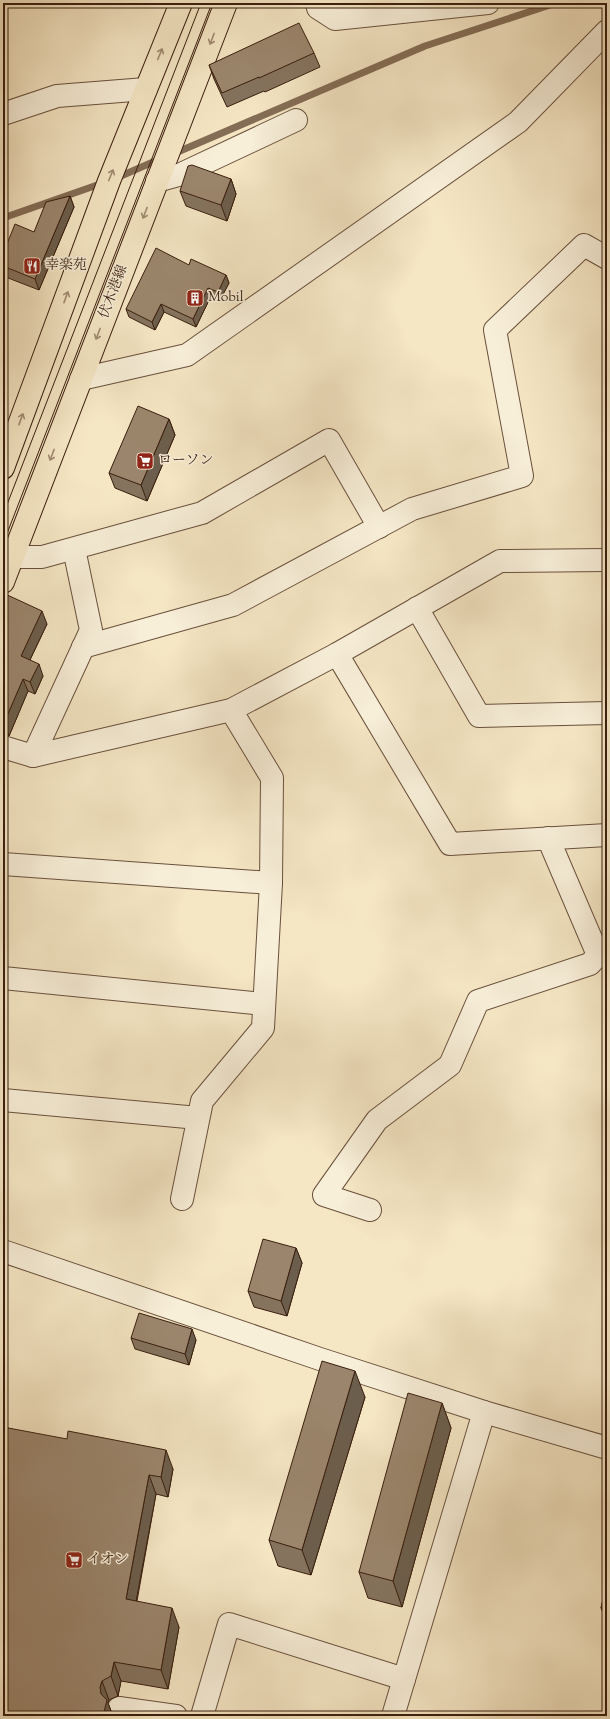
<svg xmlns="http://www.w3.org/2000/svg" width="610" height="1719" viewBox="0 0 610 1719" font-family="'Sorts Mill Goudy','Noto Serif JP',serif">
<rect width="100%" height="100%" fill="#f5e6c4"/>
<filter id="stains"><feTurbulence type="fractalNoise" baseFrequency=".005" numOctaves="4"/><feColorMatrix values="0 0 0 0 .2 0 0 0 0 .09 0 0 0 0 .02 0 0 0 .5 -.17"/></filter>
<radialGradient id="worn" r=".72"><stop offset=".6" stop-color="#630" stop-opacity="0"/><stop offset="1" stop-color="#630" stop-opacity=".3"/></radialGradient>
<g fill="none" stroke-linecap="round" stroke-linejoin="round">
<!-- stream -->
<g stroke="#846d56" stroke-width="7">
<path d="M 173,154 L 425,46 L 556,3"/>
<path d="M 114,179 L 160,159"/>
<path d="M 3,218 L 103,183"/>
</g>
<defs>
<g id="minor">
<path d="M 317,3 L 318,8 L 335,19 L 488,3"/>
<path d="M 3,114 L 57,96 L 146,89"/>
<path d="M 157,181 L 179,175 L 296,120"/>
<path d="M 81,379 L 187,355 L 518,122 L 607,31"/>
<path d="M 3,555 L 13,557 L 42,557 L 202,513 L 329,440 L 379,527"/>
<path d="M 417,608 L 479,716 L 607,713"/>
<path d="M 83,647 L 233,605 L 412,509 L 522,476 L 495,330 L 584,245 L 607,258"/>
<path d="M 337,654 L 450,844 L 607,835"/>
<path d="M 3,747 L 33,756 L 231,710 L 337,654 L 500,561 L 607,560"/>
<path d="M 33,756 L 91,630 L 74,549"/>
<path d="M 3,864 L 271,883"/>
<path d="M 3,978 L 264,1004"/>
<path d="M 3,1100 L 198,1118"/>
<path d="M 182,1199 L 202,1101 L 263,1028 L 271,883 L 272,778 L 231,710"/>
<path d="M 370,1210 L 324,1195 L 377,1120 L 450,1065 L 478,1001 L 590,964 L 598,955 L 548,838"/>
<path d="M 3,1251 L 320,1359 L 484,1412 L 607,1448"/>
<path d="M 119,1708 L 176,1716"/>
<path d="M 202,1716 L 229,1624 L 404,1679"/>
<path d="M 393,1716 L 484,1412"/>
</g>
<g id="primary">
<path d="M 3,468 L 109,181 L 181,3"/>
<path d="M 3,582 L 226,3"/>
</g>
</defs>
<!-- minor casing -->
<use href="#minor" stroke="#69503c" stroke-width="24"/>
<!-- primary casing -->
<use href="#primary" stroke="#3a1e0e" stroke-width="24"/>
<!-- minor -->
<use href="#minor" stroke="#f8efd9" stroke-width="22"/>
<!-- primary -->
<use href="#primary" stroke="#f5e6c4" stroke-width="22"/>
<!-- tram -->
<g stroke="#3a1e0e" stroke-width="1">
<path d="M 3,515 L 201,3"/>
<path d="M 3,544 L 212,3"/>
</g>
</g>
<!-- wall -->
<g fill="#85735e" stroke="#3a1e0e">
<path d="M 314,53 L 320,67 L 265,92 L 264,91 L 227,107 L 214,79 L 209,65 Z"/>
<path d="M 231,179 L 236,194 L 227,221 L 186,206 L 180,191 Z"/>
<path d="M 70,196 L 74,207 L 39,290 L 3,276 L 3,266 L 34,232 Z"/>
<path d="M 189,265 L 226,275 L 229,283 L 220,300 L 211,296 L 196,327 L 164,312 L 155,330 L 129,317 L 126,309 Z"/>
<path d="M 169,419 L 175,435 L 147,501 L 115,488 L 109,473 Z"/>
<path d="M 3,593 L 47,624 L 30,660 L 43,676 L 35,694 L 28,691 L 9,736 L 3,735 Z"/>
<path d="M 296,1248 L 302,1263 L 287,1316 L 254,1307 L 248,1291 Z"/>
<path d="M 131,1338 L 196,1340 L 189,1365 L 135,1349 Z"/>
<path d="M 365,1397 L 311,1575 L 278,1566 L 269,1540 Z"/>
<path d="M 442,1403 L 451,1428 L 402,1607 L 368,1598 L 359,1572 Z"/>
<path d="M 3,1427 L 173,1469 L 168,1497 L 156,1494 L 137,1601 L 179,1627 L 168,1689 L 121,1681 L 118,1696 L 109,1700 L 108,1703 L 113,1716 L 3,1716 Z"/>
<path d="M 607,1583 L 607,1623 L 601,1608 Z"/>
</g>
<!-- shaded-wall -->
<g fill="#6c5e4c" stroke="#3a1e0e">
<path d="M 231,179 L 236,194 L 227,221 L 221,205 Z"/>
<path d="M 70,196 L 74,207 L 39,290 L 35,279 Z"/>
<path d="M 226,275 L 229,283 L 220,300 L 218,292 Z"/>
<path d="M 208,288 L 211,296 L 196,327 L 193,319 Z"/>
<path d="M 161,304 L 164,312 L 155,330 L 152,322 Z"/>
<path d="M 169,419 L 175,435 L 147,501 L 141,485 Z"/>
<path d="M 42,611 L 47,624 L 26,668 L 21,656 Z"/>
<path d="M 39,664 L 43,676 L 35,694 L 30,682 Z"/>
<path d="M 23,679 L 28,691 L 9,736 L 4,723 Z"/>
<path d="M 296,1248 L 302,1263 L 287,1316 L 281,1301 Z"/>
<path d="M 192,1329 L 196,1340 L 189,1365 L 185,1354 Z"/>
<path d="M 355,1371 L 365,1397 L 311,1575 L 302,1550 Z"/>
<path d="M 442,1403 L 451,1428 L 402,1607 L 393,1581 Z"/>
<path d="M 166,1450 L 173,1469 L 168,1497 L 161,1477 Z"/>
<path d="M 149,1475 L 156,1494 L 133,1618 L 126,1599 Z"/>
<path d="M 172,1608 L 179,1627 L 168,1689 L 161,1670 Z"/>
<path d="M 114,1662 L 121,1681 L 118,1696 L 111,1676 Z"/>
<path d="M 102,1681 L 109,1700 L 108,1703 L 113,1716 L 103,1716 L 100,1687 Z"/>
</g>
<!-- building -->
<g fill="#9b866d" stroke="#3a1e0e">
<path d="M 299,23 L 314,53 L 259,78 L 259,77 L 222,93 L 209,65 Z"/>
<path d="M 192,165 L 231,179 L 221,205 L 180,191 L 188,166 Z"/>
<path d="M 70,196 L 35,279 L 3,266 L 3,254 L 15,224 L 34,232 L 46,202 Z"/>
<path d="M 156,248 L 189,265 L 191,259 L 226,275 L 218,292 L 208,288 L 193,319 L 161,304 L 152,322 L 126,309 Z"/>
<path d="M 138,406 L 169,419 L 141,485 L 109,473 Z"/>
<path d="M 3,593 L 42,611 L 21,656 L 39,664 L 30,682 L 23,679 L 4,723 L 3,723 L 3,621 L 6,615 L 3,614 Z"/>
<path d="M 263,1239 L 296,1248 L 281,1301 L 248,1291 Z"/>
<path d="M 139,1313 L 192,1329 L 185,1354 L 131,1338 Z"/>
<path d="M 322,1361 L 355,1371 L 302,1550 L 269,1540 Z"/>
<path d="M 408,1393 L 442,1403 L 393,1581 L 359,1572 Z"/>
<path d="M 3,1427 L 67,1439 L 68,1431 L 166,1450 L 161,1477 L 149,1475 L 126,1599 L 172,1608 L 161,1670 L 114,1662 L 111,1676 L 102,1681 L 100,1687 L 101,1694 L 107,1700 L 103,1716 L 3,1716 Z"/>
<path d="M 607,1583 L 607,1609 L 601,1608 Z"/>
</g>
<!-- one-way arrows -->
<defs><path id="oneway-shaft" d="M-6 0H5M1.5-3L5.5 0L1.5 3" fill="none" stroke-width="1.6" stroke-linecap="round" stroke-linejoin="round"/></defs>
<g stroke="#a18c72">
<use href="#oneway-shaft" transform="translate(212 39) rotate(111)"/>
<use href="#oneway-shaft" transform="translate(160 54) rotate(-68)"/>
<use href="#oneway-shaft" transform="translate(111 175) rotate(-68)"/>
<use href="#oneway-shaft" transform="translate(145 213) rotate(111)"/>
<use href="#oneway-shaft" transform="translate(66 297) rotate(-70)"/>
<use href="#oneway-shaft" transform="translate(98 334) rotate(111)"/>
<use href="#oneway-shaft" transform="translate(21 419) rotate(-70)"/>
<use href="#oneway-shaft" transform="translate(52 455) rotate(111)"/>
</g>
<!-- icons -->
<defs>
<symbol id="restaurant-square" viewBox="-11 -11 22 22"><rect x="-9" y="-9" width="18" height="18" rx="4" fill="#8f2418" stroke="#f8efd9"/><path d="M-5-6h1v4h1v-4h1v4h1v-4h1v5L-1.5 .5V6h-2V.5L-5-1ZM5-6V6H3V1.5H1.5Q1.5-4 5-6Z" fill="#fff"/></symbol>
<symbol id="building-square" viewBox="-11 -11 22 22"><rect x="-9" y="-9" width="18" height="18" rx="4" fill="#8f2418" stroke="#f8efd9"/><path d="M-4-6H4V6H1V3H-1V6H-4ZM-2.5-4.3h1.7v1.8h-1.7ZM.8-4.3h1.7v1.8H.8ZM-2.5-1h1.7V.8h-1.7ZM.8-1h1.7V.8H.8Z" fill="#fff"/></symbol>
<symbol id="supermarket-square" viewBox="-11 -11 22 22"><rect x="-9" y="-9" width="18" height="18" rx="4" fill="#8f2418" stroke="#f8efd9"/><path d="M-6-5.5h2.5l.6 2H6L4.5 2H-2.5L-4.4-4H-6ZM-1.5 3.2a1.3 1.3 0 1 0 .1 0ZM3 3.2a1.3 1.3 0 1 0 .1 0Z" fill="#fff"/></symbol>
</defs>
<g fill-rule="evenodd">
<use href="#restaurant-square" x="22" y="256" width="20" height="20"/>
<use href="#building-square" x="185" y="288" width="20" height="20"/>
<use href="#supermarket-square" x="135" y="451" width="20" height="20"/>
<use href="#supermarket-square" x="64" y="1550" width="20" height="20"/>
</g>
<g text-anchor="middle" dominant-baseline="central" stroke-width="3" stroke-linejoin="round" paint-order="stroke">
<!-- poi labels -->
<g font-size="14" fill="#3a1e0e" stroke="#f8efd9" text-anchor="start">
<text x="45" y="266">幸楽苑</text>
<text x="208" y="298">Mobil</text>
<text x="158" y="461">ローソン</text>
<text x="87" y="1560">イオン</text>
</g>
<!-- street labels -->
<g font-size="14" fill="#3a1e0e" stroke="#f8efd9">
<text transform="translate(114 292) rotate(-69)">伏木港線</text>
</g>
</g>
<!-- margin -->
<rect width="610" height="1719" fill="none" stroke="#f5e6c4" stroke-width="16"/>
<rect x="4" y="4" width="602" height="1711" fill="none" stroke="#3a1e0e" stroke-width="2"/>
<rect x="8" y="8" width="594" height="1703" fill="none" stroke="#3a1e0e"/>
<rect width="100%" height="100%" filter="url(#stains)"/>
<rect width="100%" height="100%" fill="url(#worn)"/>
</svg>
